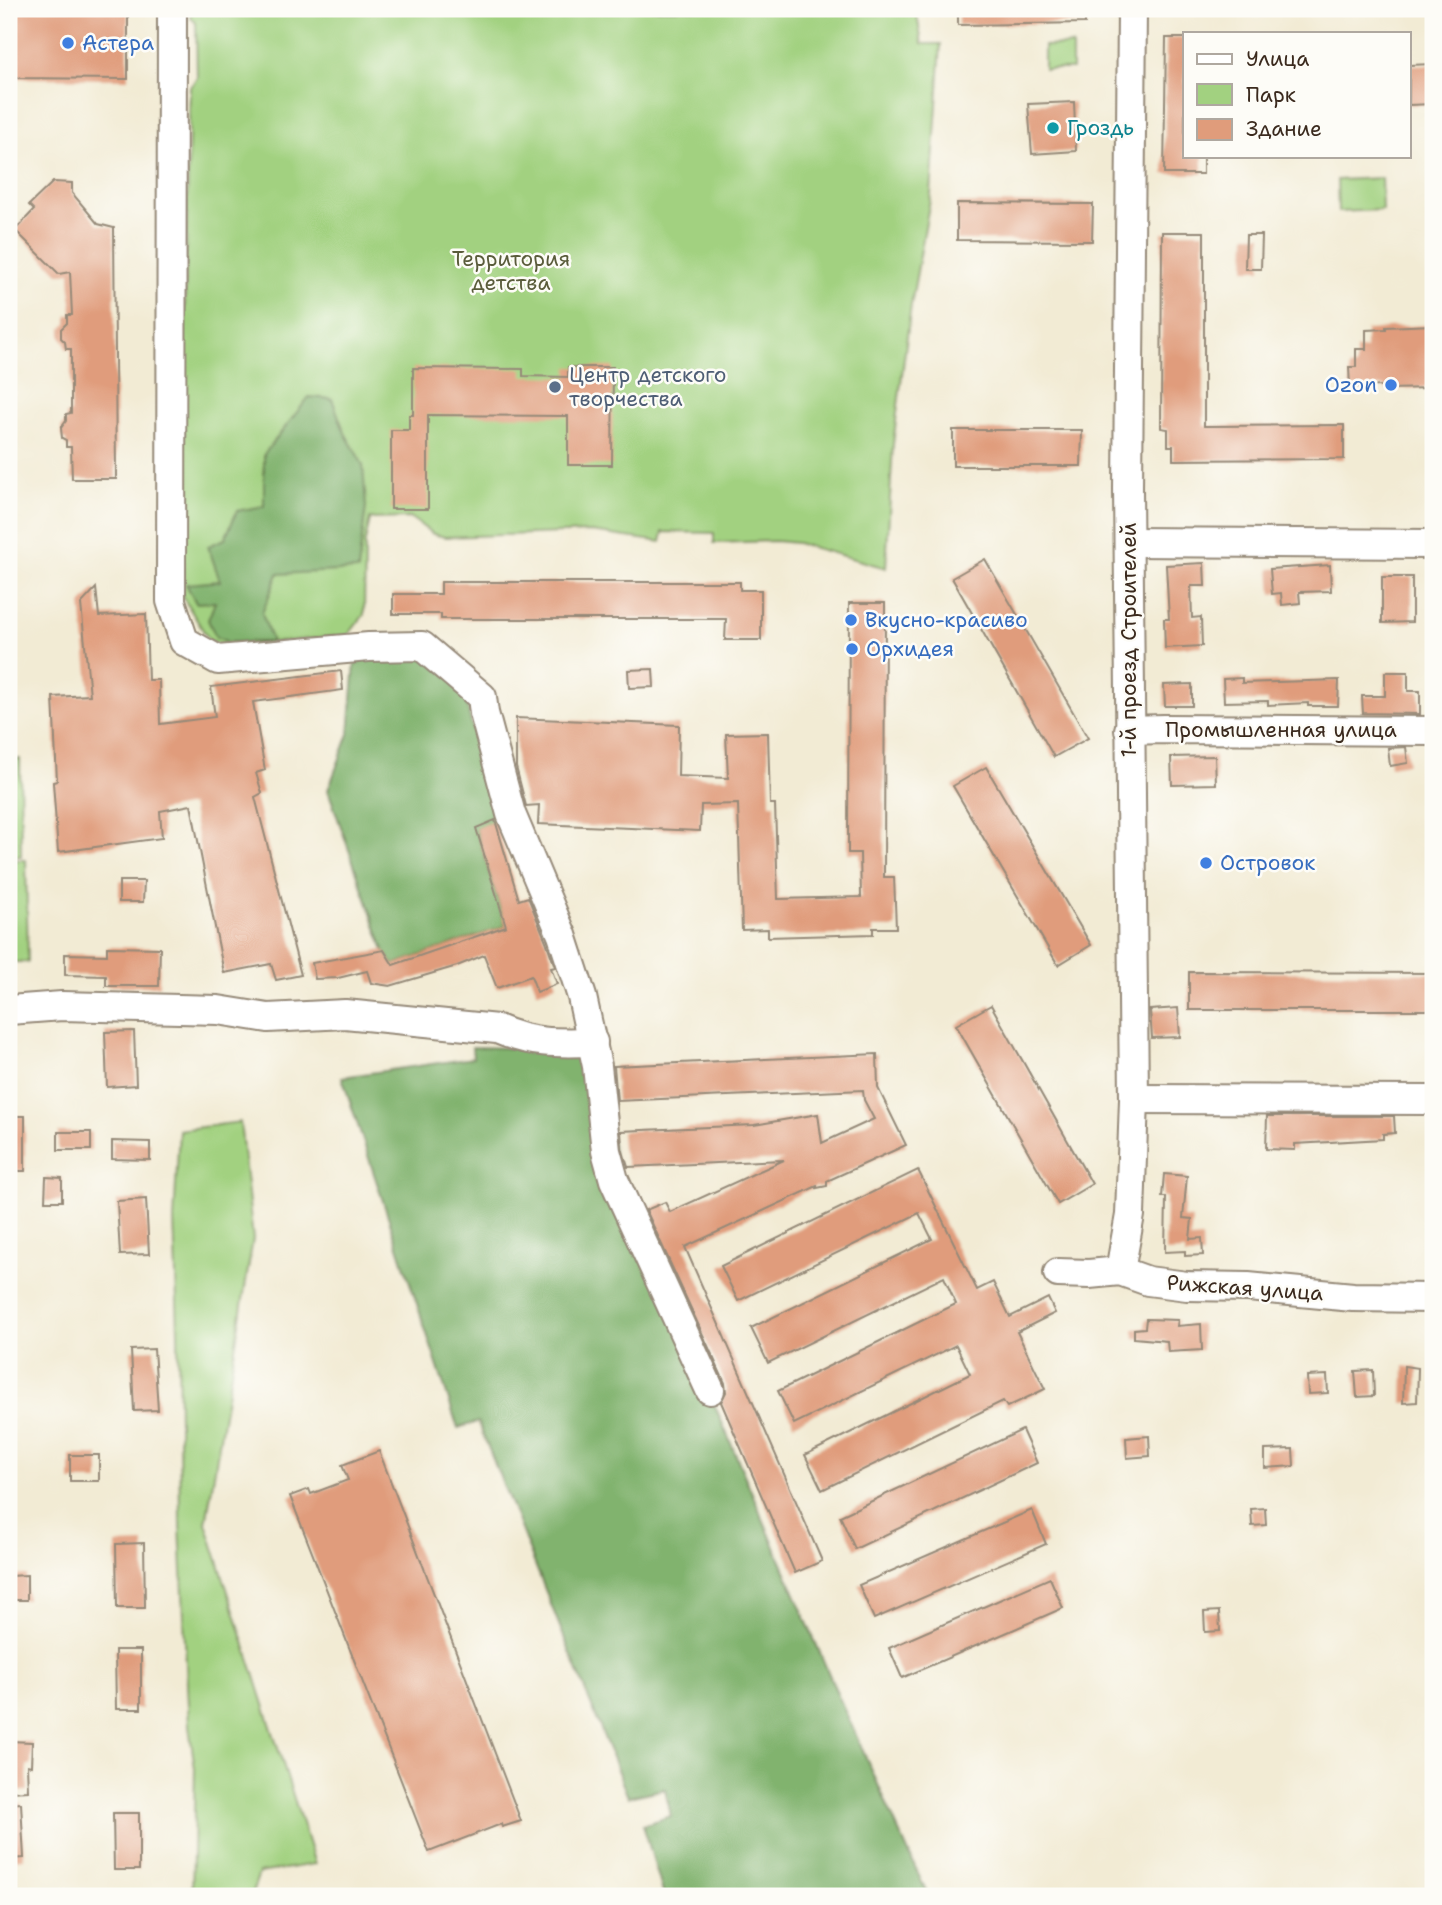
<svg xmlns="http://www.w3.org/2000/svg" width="1442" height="1905" viewBox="0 0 1442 1905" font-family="'Shantell Sans',sans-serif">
<rect width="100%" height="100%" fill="#fdfcf7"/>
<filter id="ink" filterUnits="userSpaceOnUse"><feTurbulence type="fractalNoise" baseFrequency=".0143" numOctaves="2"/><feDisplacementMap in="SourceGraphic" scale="14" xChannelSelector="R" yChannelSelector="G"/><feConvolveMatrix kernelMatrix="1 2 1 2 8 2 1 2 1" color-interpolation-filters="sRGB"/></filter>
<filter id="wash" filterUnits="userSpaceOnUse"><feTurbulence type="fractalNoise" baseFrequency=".00686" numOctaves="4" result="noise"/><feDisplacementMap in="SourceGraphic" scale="28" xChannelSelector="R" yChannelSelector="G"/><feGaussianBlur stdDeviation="1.57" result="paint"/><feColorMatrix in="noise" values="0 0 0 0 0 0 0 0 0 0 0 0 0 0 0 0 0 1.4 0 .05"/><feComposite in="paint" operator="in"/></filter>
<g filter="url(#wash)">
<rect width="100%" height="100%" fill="#f2ebd4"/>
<!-- green -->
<g fill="#a2d180" stroke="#6e7e4f" stroke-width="2">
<path d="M 191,9 L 916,9 L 922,44 L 941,44 L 931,194 L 911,305 L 893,444 L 886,568 L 797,543 L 775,541 L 714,543 L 714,533 L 663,532 L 661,542 L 591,532 L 445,537 L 433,534 L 411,518 L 370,519 L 365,542 L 364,615 L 348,635 L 229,647 L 209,640 L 182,596 L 183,387 L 190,87 L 197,78 L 196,23 L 191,17 Z"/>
<path d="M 1072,45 L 1072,69 L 1044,69 L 1044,46 Z"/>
<path d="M 1381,178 L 1382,210 L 1338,212 L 1337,180 Z"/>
<path d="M 9,759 L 20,759 L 21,856 L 9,857 Z"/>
<path d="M 9,860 L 26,860 L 28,962 L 9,962 Z"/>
<path d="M 240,1122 L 253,1239 L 206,1523 L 315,1864 L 259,1873 L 251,1896 L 192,1896 L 195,1769 L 189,1726 L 186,1665 L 180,1524 L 178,1330 L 174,1220 L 179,1130 Z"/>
</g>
<!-- forest -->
<g fill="#81b36e" stroke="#5e6e46" stroke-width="2">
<path d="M 309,397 L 332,399 L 345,433 L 363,465 L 366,507 L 358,570 L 278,574 L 262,613 L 272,642 L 228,642 L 216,637 L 208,620 L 215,602 L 196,603 L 186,584 L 220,581 L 208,546 L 225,539 L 237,511 L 264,506 L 264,454 Z"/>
<path d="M 371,656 L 424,658 L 462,687 L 496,820 L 476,828 L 506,926 L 393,965 L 384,950 L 328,790 L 349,734 L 355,663 Z"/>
<path d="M 472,1047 L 599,1050 L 616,1173 L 837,1693 L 928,1896 L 664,1896 L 643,1825 L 671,1816 L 665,1789 L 628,1797 L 478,1422 L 458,1428 L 342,1077 L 473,1058 Z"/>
</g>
<g id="blocks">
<!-- building -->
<g fill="#e09c7b">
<path d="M 9,9 L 128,9 L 128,79 L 9,78 Z"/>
<path d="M 958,9 L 1085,9 L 1085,23 L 958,25 Z"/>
<path d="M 1166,38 L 1185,38 L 1185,156 L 1203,156 L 1203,174 L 1164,174 Z"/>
<path d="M 1433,64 L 1433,104 L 1409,105 L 1409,65 Z"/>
<path d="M 1074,102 L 1076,151 L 1032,154 L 1028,104 Z"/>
<path d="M 53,182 L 72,183 L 72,193 L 98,224 L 114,228 L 116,479 L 72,479 L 71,447 L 66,447 L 66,440 L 62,438 L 61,428 L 66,421 L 66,414 L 71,413 L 71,349 L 66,349 L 65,342 L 61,338 L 61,329 L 67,323 L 67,315 L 72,315 L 70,272 L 59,274 L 15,230 L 34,210 L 29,205 Z"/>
<path d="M 957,203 L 1093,204 L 1092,241 L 957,240 Z"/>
<path d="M 1162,232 L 1204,232 L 1204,426 L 1344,425 L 1344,459 L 1173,460 L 1173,446 L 1168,446 L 1168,429 L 1161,428 Z"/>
<path d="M 1246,235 L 1262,235 L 1261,269 L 1245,269 Z"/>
<path d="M 1433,325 L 1433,388 L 1385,389 L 1385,386 L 1350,387 L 1349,367 L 1356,367 L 1356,349 L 1366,349 L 1366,330 L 1386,329 L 1386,327 Z"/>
<path d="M 568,367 L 613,367 L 612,465 L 568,465 L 568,416 L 428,415 L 428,509 L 391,509 L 391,430 L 409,430 L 409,415 L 413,415 L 413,368 L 523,369 L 523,376 L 568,377 Z"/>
<path d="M 953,430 L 1082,430 L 1081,466 L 953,466 Z"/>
<path d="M 985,559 L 1088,738 L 1054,757 L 952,578 Z"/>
<path d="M 1204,563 L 1205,586 L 1191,586 L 1192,618 L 1201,617 L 1202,646 L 1165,648 L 1164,619 L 1169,619 L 1166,565 Z"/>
<path d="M 1330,565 L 1331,591 L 1299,592 L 1300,603 L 1282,605 L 1281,593 L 1272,594 L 1270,569 Z"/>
<path d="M 1382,577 L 1412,577 L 1412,622 L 1382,623 Z"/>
<path d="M 441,582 L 740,582 L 740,590 L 761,590 L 761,640 L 725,640 L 726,619 L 441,619 L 441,614 L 393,614 L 393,594 L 441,594 Z"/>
<path d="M 96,588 L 99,616 L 146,614 L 148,680 L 159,680 L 160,724 L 215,717 L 211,687 L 341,671 L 343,690 L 253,702 L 265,770 L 256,773 L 262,793 L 255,797 L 301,975 L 276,980 L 271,964 L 224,973 L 191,805 L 160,811 L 162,838 L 58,852 L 53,782 L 57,781 L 53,697 L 90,695 L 81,604 Z"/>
<path d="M 849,603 L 885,603 L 884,877 L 894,877 L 896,928 L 873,928 L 873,934 L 768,937 L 768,929 L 742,930 L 738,804 L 701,805 L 700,831 L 538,824 L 539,805 L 526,806 L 516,767 L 516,718 L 679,725 L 678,776 L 728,778 L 726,734 L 768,733 L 770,804 L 775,804 L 778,899 L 861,897 L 860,853 L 848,853 Z"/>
<path d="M 653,669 L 654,687 L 629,688 L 628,670 Z"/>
<path d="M 1385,672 L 1408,672 L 1408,691 L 1420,691 L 1420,714 L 1363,713 L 1362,696 L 1385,696 Z"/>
<path d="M 1242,678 L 1242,683 L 1339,680 L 1338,706 L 1308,706 L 1308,703 L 1268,705 L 1268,701 L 1224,702 L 1223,679 Z"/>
<path d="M 1192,684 L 1192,706 L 1165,706 L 1164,685 Z"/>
<path d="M 1406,747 L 1408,763 L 1390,766 L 1388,748 Z"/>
<path d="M 1215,756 L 1216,784 L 1172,785 L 1171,757 Z"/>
<path d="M 986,767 L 1091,945 L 1058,965 L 953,786 Z"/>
<path d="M 495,820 L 519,900 L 528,897 L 546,941 L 555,967 L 551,968 L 557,984 L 537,992 L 531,976 L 497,988 L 484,955 L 457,966 L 390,986 L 371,983 L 367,971 L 338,978 L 315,979 L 312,963 L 384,950 L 393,965 L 506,926 L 476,828 Z"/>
<path d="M 119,881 L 144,881 L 143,902 L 119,902 Z"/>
<path d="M 107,947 L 160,948 L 159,986 L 106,986 L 106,976 L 65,975 L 65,954 L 107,955 Z"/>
<path d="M 1189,972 L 1433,973 L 1433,1010 L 1189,1010 Z"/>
<path d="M 991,1005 L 1092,1184 L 1058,1204 L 956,1025 Z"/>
<path d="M 1178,1008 L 1180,1037 L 1152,1038 L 1150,1010 Z"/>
<path d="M 134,1031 L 136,1085 L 107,1087 L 105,1032 Z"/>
<path d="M 877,1054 L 878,1088 L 906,1145 L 827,1181 L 827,1186 L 817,1188 L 817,1186 L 685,1247 L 822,1561 L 795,1573 L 721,1402 L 726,1392 L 725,1383 L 646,1210 L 665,1202 L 670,1212 L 784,1160 L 628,1167 L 622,1148 L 621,1131 L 754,1125 L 818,1114 L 822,1143 L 874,1119 L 864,1100 L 863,1090 L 617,1101 L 614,1066 Z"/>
<rect x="9" y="1116" width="16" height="55"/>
<path d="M 1267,1116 L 1394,1116 L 1395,1133 L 1383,1134 L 1383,1139 L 1295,1144 L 1295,1150 L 1266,1149 Z"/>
<rect x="58" y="1132" width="33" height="18"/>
<path d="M 112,1141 L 150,1142 L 150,1160 L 112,1159 Z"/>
<path d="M 918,1170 L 977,1290 L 993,1282 L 1010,1317 L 1048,1298 L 1055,1313 L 1017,1332 L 1045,1389 L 1007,1407 L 1003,1401 L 822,1490 L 805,1455 L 970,1374 L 956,1345 L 794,1424 L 778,1391 L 956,1304 L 944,1277 L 768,1363 L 751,1328 L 932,1239 L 919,1213 L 738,1301 L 721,1266 Z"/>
<path d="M 1164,1174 L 1187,1176 L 1183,1218 L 1192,1219 L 1190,1239 L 1202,1238 L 1203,1255 L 1185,1256 L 1185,1251 L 1165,1252 L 1166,1197 L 1162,1197 Z"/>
<path d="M 46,1177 L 62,1178 L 62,1201 L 45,1201 Z"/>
<path d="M 146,1199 L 149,1254 L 120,1255 L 117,1201 Z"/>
<path d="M 1146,1319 L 1178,1320 L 1177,1326 L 1201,1324 L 1202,1350 L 1168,1352 L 1167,1341 L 1134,1338 L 1134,1329 L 1145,1328 Z"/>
<path d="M 154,1349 L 158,1410 L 134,1411 L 131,1350 Z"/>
<path d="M 1404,1366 L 1418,1368 L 1417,1402 L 1403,1403 Z"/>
<path d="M 1373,1370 L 1374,1396 L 1357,1397 L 1355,1371 Z"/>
<path d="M 1327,1375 L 1328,1393 L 1308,1394 L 1307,1376 Z"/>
<path d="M 1022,1430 L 1037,1463 L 855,1549 L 840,1516 Z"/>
<path d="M 1149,1436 L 1150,1456 L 1127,1458 L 1126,1438 Z"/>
<path d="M 1293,1449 L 1294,1466 L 1265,1468 L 1265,1450 Z"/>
<path d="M 379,1451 L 521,1821 L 502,1827 L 501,1824 L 429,1852 L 290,1496 L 309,1489 L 311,1494 L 348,1480 L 342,1465 Z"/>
<rect x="70" y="1455" width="29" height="26"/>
<path d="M 1265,1508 L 1266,1525 L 1252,1526 L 1251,1509 Z"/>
<path d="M 1032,1510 L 1046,1544 L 874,1619 L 859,1585 Z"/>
<path d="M 144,1543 L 145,1608 L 117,1608 L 116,1544 Z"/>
<path d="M 27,1575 L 27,1600 L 9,1600 L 9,1576 Z"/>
<path d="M 1050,1578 L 1063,1608 L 902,1678 L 889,1648 Z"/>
<path d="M 1219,1611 L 1220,1631 L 1205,1632 L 1204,1612 Z"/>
<path d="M 115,1650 L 141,1650 L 141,1709 L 116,1709 Z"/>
<path d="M 9,1741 L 32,1742 L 31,1766 L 27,1765 L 28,1791 L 9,1792 Z"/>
<path d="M 21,1803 L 24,1858 L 9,1859 L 9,1804 Z"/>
<path d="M 113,1813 L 139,1813 L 139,1870 L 114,1870 Z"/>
</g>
</g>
</g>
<g filter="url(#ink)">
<use href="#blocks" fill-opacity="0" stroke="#968a79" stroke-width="2"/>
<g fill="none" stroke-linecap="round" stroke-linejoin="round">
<defs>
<g id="minor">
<path d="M 172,9 L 171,601 L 184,641 L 218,660 L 369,647 L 422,646 L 482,697 L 484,713 L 511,814 L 562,935 L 582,997 L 597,1066 L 606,1151 L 614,1180 L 710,1390"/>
<path d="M 1129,542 L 1433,544"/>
<path d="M 1129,730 L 1164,729 L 1433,731"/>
<path d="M 9,1010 L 62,1006 L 218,1010 L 268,1018 L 345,1014 L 497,1029 C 531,1044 557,1043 593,1042"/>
<path d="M 1134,1099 L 1433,1100"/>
<path d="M 1120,1271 L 1130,1215 L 1134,1099 L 1128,489 L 1132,9"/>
<path d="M 1058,1273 L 1089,1274 L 1120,1271 L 1148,1281 L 1187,1286 L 1248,1287 L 1353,1297 L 1433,1298"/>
</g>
</defs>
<!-- minor casing -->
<use href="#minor" stroke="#968a79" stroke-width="32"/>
<!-- minor -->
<use href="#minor" stroke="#fff" stroke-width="28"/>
</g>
</g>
<!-- markers -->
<g fill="#3f7fe0" stroke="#fdfcf7" stroke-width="2.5">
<circle cx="68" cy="43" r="7"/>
<circle cx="1391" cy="385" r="7"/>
<circle cx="851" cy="620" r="7"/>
<circle cx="852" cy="649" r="7"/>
<circle cx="1206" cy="863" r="7"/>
</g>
<circle fill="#0f9aa8" stroke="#fdfcf7" stroke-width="2.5" cx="1053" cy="128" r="7"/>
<circle fill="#5c6f8a" stroke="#fdfcf7" stroke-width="2.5" cx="555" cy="387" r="7"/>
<g text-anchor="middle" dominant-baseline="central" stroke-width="5" stroke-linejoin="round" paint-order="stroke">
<!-- shop labels -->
<g font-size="21" fill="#366cbe" stroke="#fdfcf7" text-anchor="start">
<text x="82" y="43">Астера</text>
<text x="1377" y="385" text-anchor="end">Ozon</text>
<text x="865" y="620">Вкусно-красиво</text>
<text x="866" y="649">Орхидея</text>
<text x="1220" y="863">Островок</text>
</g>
<!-- culture labels -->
<g font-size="21" fill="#0d838f" stroke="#fdfcf7" text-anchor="start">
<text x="1067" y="128">Гроздь</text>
</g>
<!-- park labels -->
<g font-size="21" fill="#5a5c3b" stroke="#fdfcf7">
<text x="511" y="259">Территория<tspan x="511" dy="24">детства</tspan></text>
</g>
<!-- service labels -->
<g font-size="21" fill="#4e5e75" stroke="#fdfcf7" text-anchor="start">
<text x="569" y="375">Центр детского<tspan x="569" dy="24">творчества</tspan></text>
</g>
<!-- street labels -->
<g font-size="21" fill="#3b2a1e" stroke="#fdfcf7">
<text transform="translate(1129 640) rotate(-90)">1-й проезд Строителей</text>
<text x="1281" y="730">Промышленная улица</text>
<text transform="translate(1245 1288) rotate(4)">Рижская улица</text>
</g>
</g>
<!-- margin -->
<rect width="1442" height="1905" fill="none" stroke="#fdfcf7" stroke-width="35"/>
<!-- legend -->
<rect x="1183" y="32" width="228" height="126" fill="#fdfcf7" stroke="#afa8a0" stroke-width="2"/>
<rect x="1197" y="54" width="35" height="10" fill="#ffffff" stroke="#afa8a0" stroke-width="2"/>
<text x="1246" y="66" font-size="21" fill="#3b2a1e">Улица</text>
<rect x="1197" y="84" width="35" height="21" fill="#a2d180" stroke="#afa8a0" stroke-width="2"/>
<text x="1246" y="102" font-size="21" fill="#3b2a1e">Парк</text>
<rect x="1197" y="119" width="35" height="21" fill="#e09c7b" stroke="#afa8a0" stroke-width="2"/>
<text x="1246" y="136" font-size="21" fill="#3b2a1e">Здание</text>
</svg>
